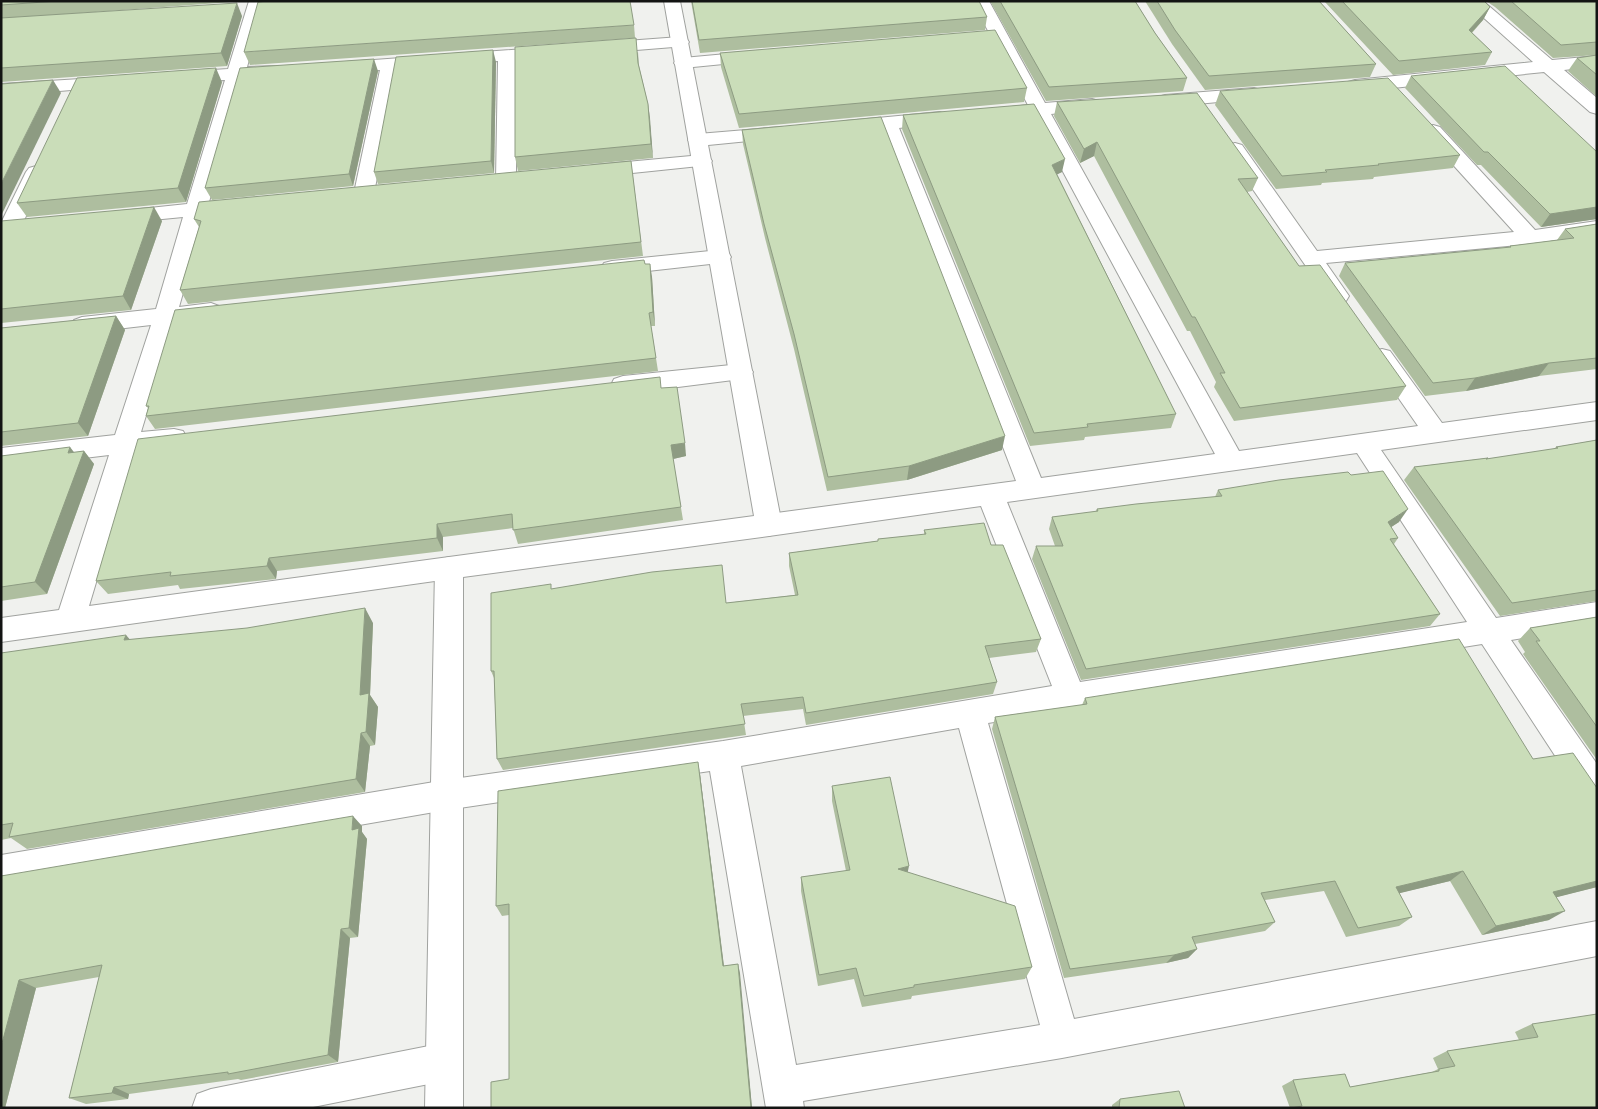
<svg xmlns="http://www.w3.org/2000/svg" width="1598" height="1109" viewBox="0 0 1598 1109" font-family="'PT Sans',sans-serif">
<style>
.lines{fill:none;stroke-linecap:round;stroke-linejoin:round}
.minor-casing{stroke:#a0a29f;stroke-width:2}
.tertiary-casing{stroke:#a0a29f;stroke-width:2}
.minor{fill:#fff;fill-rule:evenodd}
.tertiary{fill:#fff;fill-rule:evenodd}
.wall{fill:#aebe9f}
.shaded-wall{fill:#8d9b82}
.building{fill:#caddb9;stroke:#8d9b82}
</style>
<rect width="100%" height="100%" fill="#f0f1ee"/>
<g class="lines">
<defs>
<g id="minor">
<path d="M249,1H265L247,67L277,66L283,67L286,71L283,75L243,79L209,202L235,200L242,202L245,206L242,210L205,215L179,307L211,303L219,306L222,311L219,316L174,323L141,432L174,429L183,431L187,438L183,445L135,452L89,606L449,557L459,560L463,568L459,576L449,579L1,642V618L59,610L109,455L1,468V448L115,435L151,325L82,333L74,330L70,325L74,320L82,317L156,309L183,217L121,223L114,222L111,217L114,212L121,211L187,204L225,80L182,82L176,81L173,77L176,73L182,72L228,69Z"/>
<path d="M972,1H989L1045,103L1092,99L1099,101L1101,105L1099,109L1051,114L1239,451L1418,426L1370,357L1374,351L1382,349L1390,351L1442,423L1597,402V420L1381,450L1496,618L1597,602V626L1511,640L1597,764V807L1586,803L1482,644L988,723L1074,1019L1597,921V956L1062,1058L803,1101L804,1108H766L710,771L446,810L1,887V855L446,780L723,741L1052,686L981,506L769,536L759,532L756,525L759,518L769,514L1016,481L881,129L846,133L839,131L836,127L839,123L846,121L940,112L947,114L950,118L947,122L899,128L1041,478L1215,454L1033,116L1001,119L994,117L992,113L994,109L1028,105ZM1357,453L1467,622L1080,682L1007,502ZM959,728L1040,1025L796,1065L741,766Z"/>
<path d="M1465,1H1483L1552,60L1597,56V66L1564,70L1597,98V114L1590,112L1544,72L1355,92L1348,90L1346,86L1348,82L1355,80L1533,62Z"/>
<path d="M680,37L686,38L689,42L686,46L599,53L593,52L590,48L593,44L599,43Z"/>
<path d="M551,47L557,48L560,52L557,56L516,60V180L513,184L506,186L499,184L496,180L498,61L398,68L374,193L371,197L364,199L357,197L354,193L380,70L339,72L333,71L330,67L333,63Z"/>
<path d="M759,51L765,52L768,56L765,60L683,68L677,67L674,63L677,59L683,58Z"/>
<path d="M112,77L118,78L121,82L118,86L1,96V84Z"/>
<path d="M1254,88L1261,90L1263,94L1261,98L1165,107L1158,105L1156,101L1158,97L1165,95Z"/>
<path d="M1433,125L1440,127L1535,230L1597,221V234L1530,244L1326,263L1349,296L1346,301L1338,303L1330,301L1225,149L1228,145L1235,143L1242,145L1317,251L1514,232L1426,135L1423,131L1426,127Z"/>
<path d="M781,127L788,129L791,133L788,137L698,146L691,144L688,140L691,136L698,134Z"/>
<path d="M702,155L709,157L712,161L709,165L594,177L587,175L584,171L587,167L594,165Z"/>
<path d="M36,166L43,168L46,172L21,227L17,232L10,233L3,232L1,223L26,172L29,168Z"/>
<path d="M720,250L728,252L731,257L728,262L612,275L604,273L601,268L604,263L612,261Z"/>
<path d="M741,364L749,366L753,372L749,378L623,394L614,391L611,385L614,379L623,376Z"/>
<path d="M444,1043L457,1049L463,1062L457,1075L444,1081L308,1108H192L197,1094L211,1089Z"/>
</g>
<path id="tertiary" d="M664,1H680L782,525L779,532L769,536L463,577V1108H425L435,568L439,560L449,557L754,516Z"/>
</defs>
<!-- minor casing -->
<use href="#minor" class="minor-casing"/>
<!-- tertiary casing -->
<use href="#tertiary" class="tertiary-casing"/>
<!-- minor -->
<use href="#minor" class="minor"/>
<!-- tertiary -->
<use href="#tertiary" class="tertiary"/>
</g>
<!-- wall -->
<g class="wall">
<path d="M1,1H246L27,17L242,16L227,66L1,82Z"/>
<path d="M691,1H979L987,17L985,30L700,53Z"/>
<path d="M990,1H1135L1155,33L1187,78L1183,91L1046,101Z"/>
<path d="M1145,1H1319L1376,64L1370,77L1205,90L1172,44Z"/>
<path d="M1324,1H1484L1490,7L1483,20L1472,33L1492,52L1485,65L1393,75Z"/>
<path d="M1486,1H1597V55L1553,58L1495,7Z"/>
<path d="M634,25L635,38L250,65L244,52Z"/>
<path d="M638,52L639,66L648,104L653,158L518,171L515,157Z"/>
<path d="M720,53L1027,88L1024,102L739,128L721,67Z"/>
<path d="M1597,55V97L1568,71L1577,58Z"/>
<path d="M496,62L494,173L378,184L374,172Z"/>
<path d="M378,71L353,186L212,200L205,188Z"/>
<path d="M1411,76L1597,152V219L1541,227L1481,165H1477L1405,88Z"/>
<path d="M222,82L186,202L27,217L17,203Z"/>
<path d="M1220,91L1460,155L1453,168L1374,177L1373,179L1322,183L1321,185L1276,189L1215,105Z"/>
<path d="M1057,102L1258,178L1252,191L1247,192L1299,266L1406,386L1397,400L1234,421L1214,387L1216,382L1190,331H1187L1094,156L1080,163L1054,116Z"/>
<path d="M903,115L1062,172L1057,174L1176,414L1171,428L1085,437L1084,440L1030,446L902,129Z"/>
<path d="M742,130L1002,450L907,480L827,491L794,349L765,238L743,144Z"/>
<path d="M631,161L643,256L188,304L180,290L199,227L194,219Z"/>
<path d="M1,221H162L131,310L1,323Z"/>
<path d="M1597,224V369L1539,376L1466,391L1425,396L1339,276L1345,263L1509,247L1510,246L1557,240L1565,229Z"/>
<path d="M645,264L652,277L655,326H651L658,371L155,429L146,416L148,408L146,406Z"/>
<path d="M116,316L125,330L88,436L1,446V328Z"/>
<path d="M661,388L686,456L673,459L683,520L518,544L513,528L443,537V551L277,571L276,579L180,589L178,585L108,594L96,581Z"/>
<path d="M1597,440V601L1500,616L1404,480L1414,467L1488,458L1487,459L1554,449L1556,447Z"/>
<path d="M84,451L94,464L47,594L1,601V456L74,453Z"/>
<path d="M1351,475L1399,522L1391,527L1398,538L1394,544L1440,614L1430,626L1081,680L1032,559L1036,546H1055L1049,529L1052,517L1095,512L1097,509L1215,497L1218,490Z"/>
<path d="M924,530L991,545L1041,639L1036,652L989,658L997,682L993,694L806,725L803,709L743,716L746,735L503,770L497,759L494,678L491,671L552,589L726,603L795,595L789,566V553L878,541V539L924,535Z"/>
<path d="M1597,617V760L1523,654L1525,652L1518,641L1530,628Z"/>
<path d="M373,623L370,695L378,707L375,745L370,746L365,792L27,849L11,838L1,840V653L130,640Z"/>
<path d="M1085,698L1533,759L1597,788V887L1556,897L1549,920L1482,935L1450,881L1399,893L1412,917L1399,926L1346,937L1324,891L1265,900L1275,922L1265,931L1195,944L1197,949L1188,958L1166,963L1064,978L992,729L995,717L1082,705Z"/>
<path d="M700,774L724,966L738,964L752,1108H491L509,1079V915L502,916L496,906Z"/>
<path d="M832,786L908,872L1032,967L1025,979L912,996L911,999L862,1007L854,979L818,986L801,891V877L846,871L832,801Z"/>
<path d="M362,826V832L367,839L358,937L350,938L338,1062L241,1080L238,1079L129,1094L128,1099L86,1104L69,1098L99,977L36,988L5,1108H1V876Z"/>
<path d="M1532,1024L1597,1108H1290L1282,1086L1293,1080L1350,1087L1432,1072L1438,1069L1433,1058L1447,1051L1519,1040L1515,1032Z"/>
<path d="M1120,1099L1185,1108H1112V1105Z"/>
</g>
<!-- shaded-wall -->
<g class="shaded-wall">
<path d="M237,3L242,16L227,66L221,53Z"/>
<path d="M1490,7L1483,20L1462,43L1469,30Z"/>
<path d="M493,50L496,62L494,173L491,161Z"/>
<path d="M374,59L378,71L353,186L349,174Z"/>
<path d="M216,68L222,82L186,202L178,188Z"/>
<path d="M53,80L61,93L1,216V184Z"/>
<path d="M648,104L650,118L653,158L651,144Z"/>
<path d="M1097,142L1094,156L1080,163L1084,149Z"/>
<path d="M1065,159L1062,172L1050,178L1052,165Z"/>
<path d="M154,207L162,221L131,310L123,296Z"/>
<path d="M1597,207V219L1541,227L1550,214Z"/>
<path d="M650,264L652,277L655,326L653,312Z"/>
<path d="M116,316L125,330L88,436L78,423Z"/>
<path d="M1549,363L1539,376L1466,391L1475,378Z"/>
<path d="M1005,436L1002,450L907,480L909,466Z"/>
<path d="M685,443L686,456L673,459L671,445Z"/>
<path d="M70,447L80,460L68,453Z"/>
<path d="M84,451L94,464L47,594L35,582Z"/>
<path d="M1408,509L1399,522L1379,535L1388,522Z"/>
<path d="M437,524L443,537V551L437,538Z"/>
<path d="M269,558L277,571L276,579L267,566Z"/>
<path d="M365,608L373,623L370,695L378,707L375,745L366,732L360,695Z"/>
<path d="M126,635L139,650L124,640Z"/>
<path d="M361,733L370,746L365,792L356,779Z"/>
<path d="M698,762L700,774L725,975L723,966Z"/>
<path d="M353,816L362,826V832L367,839L358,937L349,928L352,830Z"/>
<path d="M909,866L906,880L898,869Z"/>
<path d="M1463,871L1450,881L1384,897L1396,887Z"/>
<path d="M1597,881V887L1538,902L1553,892Z"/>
<path d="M1565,911L1549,920L1482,935L1496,926Z"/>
<path d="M341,929L350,938L338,1062L328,1055Z"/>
<path d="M1197,949L1188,958L1166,963L1174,955Z"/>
<path d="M738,964L740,973L752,1108H751Z"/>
<path d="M19,980L36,988L5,1108H1V1047Z"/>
<path d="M114,1087L129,1094L128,1099L112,1093Z"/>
</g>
<!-- building -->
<g class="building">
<path d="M1,1H58L1,5Z"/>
<path d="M268,1H630L634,25L244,52L258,2Z"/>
<path d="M692,1H979L987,17L699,40Z"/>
<path d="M1000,1H1135L1155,33L1187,78L1049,87Z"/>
<path d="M1157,1H1319L1376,64L1209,76L1175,30Z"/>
<path d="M1342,1H1484L1490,7L1469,30L1492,52L1399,61Z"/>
<path d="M1511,1H1597V42L1561,45Z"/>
<path d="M237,3L221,53L1,68V18Z"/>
<path d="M995,30L1027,88L739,114L720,53Z"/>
<path d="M636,38L638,63L648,104L651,144L515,157V47Z"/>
<path d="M493,50L491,161L374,172L396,57Z"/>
<path d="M1597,55V75L1577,58Z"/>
<path d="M374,59L349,174L205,188L240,68Z"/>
<path d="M1505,66L1597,152V207L1550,214L1488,152H1484L1411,76Z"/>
<path d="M216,68L178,188L17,203L77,78Z"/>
<path d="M1388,78L1460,155L1378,164L1379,165L1325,170L1327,172L1282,176L1220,91Z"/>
<path d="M53,80L1,184V84Z"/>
<path d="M1197,93L1258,178L1238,179L1299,266L1320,265L1406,386L1240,408L1220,373H1225L1195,317H1192L1097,142L1084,149L1057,102Z"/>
<path d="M1034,104L1065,159L1052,165L1176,414L1087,424L1088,427L1034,433L903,115Z"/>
<path d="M881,117L1005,436L909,466L828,477L794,334L764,224L742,130Z"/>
<path d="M631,161L641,242L180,290L201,221L194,219L199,202Z"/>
<path d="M154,207L123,296L1,309V221Z"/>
<path d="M1597,224V358L1549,363L1475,378L1433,383L1345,263L1511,247L1510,246L1574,238L1565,229Z"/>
<path d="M644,260L645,264H650L653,312L649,313L656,358L146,416L149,406H146L175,310Z"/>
<path d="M116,316L78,423L1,432V328Z"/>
<path d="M660,377L661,388L677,387L685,443L671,445L681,507L513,530L512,514L437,524V538L269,558L267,566L170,576L171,572L96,581L138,439Z"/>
<path d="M1597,440V590L1512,603L1414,467L1488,458L1486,459L1558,448L1556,447Z"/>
<path d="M70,447L68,453L84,451L35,582L1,587V456Z"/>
<path d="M1383,471L1408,509L1388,522L1398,538L1390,539L1440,614L1086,669L1036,546H1063L1052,517L1098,511L1097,509L1136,504L1222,496L1218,490L1279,480L1348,472L1351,475Z"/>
<path d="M984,523L991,545H1003L1041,639L985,646L997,682L806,713L803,697L741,704L745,724L497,759L494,671H491V593L551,584V589L652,572L722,565L726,603L798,595L789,553L878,541V539L926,534L924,530Z"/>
<path d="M365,608L360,695L369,693L366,732L361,733L356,779L9,837L13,823L1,825V653L126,635L124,640L247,628Z"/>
<path d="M1597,617V727L1536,641H1540L1530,628Z"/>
<path d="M1459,639L1533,759L1573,753L1597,788V881L1553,892L1565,911L1496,926L1463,871L1396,887L1412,917L1358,928L1335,881L1261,893L1275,922L1192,937L1197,949L1174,955L1070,969L995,717L1087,704L1085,698Z"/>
<path d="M698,762L723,966L738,964L751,1108H491V1082L509,1079V904L496,906L498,791Z"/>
<path d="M890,777L909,866L898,869L1015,906L1032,967L914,985V987L864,996L856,968L819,975L801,877L850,870L832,786Z"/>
<path d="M353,816L352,830L359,828L349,928L341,929L328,1055L228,1074V1072L114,1087L112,1093L69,1098L102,965L19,980L1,1047V876Z"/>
<path d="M1597,1014V1108H1291L1302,1106L1293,1080L1345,1074L1350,1087L1439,1071V1069L1455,1066L1447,1051L1538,1037L1532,1024Z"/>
<path d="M1179,1091L1185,1108H1119L1120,1099Z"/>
</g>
<!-- border -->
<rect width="1598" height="1109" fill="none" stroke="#131413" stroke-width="5"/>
</svg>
